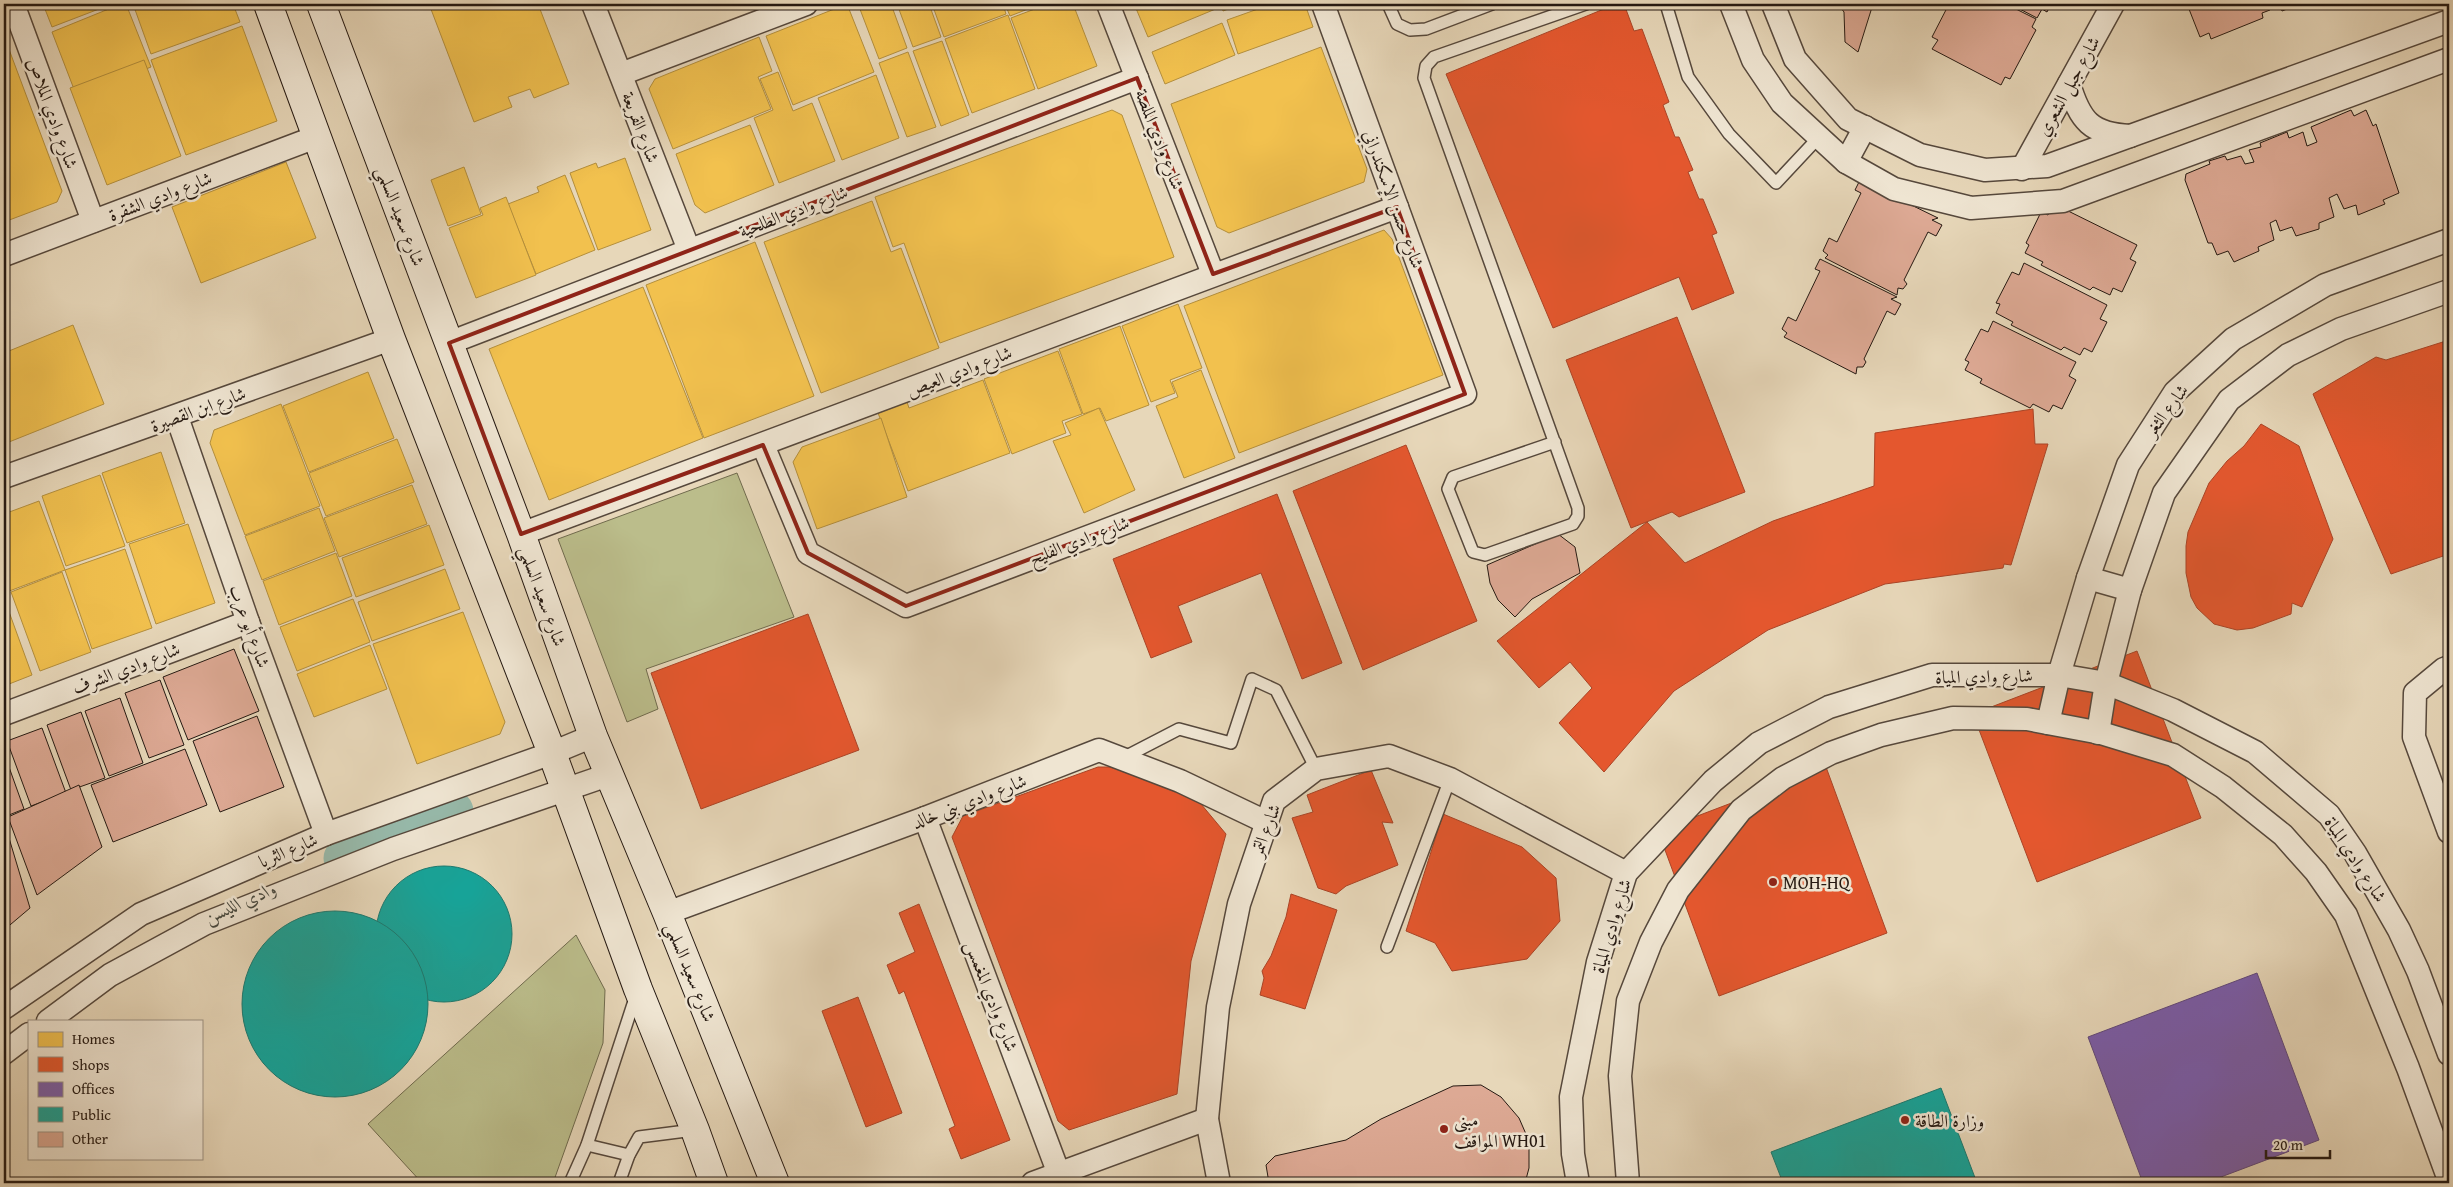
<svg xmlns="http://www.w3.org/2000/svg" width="2453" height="1187" viewBox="0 0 2453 1187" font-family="'Gentium Book Plus',Amiri,serif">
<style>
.green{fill:#bbbd8b;stroke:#706b4e}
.homes{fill:#f2c14e;stroke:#b48f3c}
.shops{fill:#e4572e;stroke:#ab4426}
.offices{fill:#7b5ea7;stroke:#61497a}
.public{fill:#17a398;stroke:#1b7a70}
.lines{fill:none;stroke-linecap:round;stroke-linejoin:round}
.river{stroke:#97baab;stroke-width:39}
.building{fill:#dda994;stroke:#251912}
.lane-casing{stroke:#56483c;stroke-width:14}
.street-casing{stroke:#56483c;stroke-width:25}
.secondary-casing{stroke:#251912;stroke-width:30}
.lane{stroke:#efe5d2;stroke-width:11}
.street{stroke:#efe5d2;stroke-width:22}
.secondary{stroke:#efe5d2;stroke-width:28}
.marked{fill:none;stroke:#8f2418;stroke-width:4;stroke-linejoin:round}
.poi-dot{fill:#8f2418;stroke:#efe5d2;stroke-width:2}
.labels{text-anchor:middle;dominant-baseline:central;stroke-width:5;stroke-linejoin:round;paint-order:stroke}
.street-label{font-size:18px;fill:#251912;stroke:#efe5d2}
.poi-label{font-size:18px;fill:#251912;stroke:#efe5d2;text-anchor:start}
.water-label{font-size:19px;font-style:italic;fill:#474940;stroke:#efe5d2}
</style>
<rect width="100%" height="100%" fill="#e7d7b9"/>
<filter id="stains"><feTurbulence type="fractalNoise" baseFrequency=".004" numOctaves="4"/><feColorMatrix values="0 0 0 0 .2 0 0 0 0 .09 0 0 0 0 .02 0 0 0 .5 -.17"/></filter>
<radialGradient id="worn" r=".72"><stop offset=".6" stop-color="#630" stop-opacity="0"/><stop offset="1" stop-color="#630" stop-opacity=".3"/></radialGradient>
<!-- green -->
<g class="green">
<path d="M737,473L794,617L646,669L658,709L627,722L558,539Z"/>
<path d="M576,935L605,990L603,1043L553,1183H422L368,1124Z"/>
</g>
<!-- homes -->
<g class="homes">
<path d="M43,4H112L52,27Z"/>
<path d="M121,4H126L151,67L77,97L52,32Z"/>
<path d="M133,4H233L240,22L151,54Z"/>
<path d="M429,4H538L569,84L534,98L530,89L508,97L512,107L474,122Z"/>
<path d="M847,4L874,72L793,105L766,36Z"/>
<path d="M858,4H891L907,48L879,59Z"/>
<path d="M897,4H929L941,37L913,47Z"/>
<path d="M932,4H1003L1006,14L944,37Z"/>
<path d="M1005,4H1041L1010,16Z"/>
<path d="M1048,4H1073L1097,66L1038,89L1011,18Z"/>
<path d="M1140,4H1216L1218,8L1148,37L1135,6Z"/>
<path d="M1221,4H1242L1223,11Z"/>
<path d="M1272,4H1305L1313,27L1238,54L1227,20Z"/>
<path d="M1008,15L1035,89L972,113L945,39Z"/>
<path d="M1222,23L1235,55L1165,84L1152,52Z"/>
<path d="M242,26L277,121L186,155L151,60Z"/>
<path d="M4,36L62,191L57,202L4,222Z"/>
<path d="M759,37L772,71L758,77L771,109L673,149L649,89L655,79Z"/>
<path d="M942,41L969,115L941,126L913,51Z"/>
<path d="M1321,47L1367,169L1364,182L1229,233L1217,227L1171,104Z"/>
<path d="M908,52L936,127L907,137L879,63Z"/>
<path d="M144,60L181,156L107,185L70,88Z"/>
<path d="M778,72L793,111L812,103L835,161L779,183L754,118L773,110L760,79Z"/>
<path d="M876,75L899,138L842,160L818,98Z"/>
<path d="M1112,110L1122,115L1174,257L940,343L904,243L893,247L875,197Z"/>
<path d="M750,125L774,185L705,213L695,205L676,154Z"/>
<path d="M625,158L651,230L598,250L570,173L596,163L598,168Z"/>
<path d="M286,162L316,238L201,283L172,207Z"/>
<path d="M464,167L481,214L448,226L431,180Z"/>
<path d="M565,175L595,250L536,274L508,204L539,192L537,187Z"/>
<path d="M506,197L536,275L476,298L449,228L483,215L480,208Z"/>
<path d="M872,201L891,252L901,248L939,348L821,393L764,242Z"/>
<path d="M1384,230L1392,239L1443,375L1239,453L1184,306Z"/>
<path d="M755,242L814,396L704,438L646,285Z"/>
<path d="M643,287L703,438L549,500L489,349Z"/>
<path d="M1178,304L1202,368L1170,380L1175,393L1151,402L1122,326Z"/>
<path d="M73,325L104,404L4,444V353Z"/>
<path d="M1120,326L1149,405L1106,421L1100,408L1083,414L1059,349Z"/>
<path d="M1058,351L1082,414L1062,421L1066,433L1012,454L984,379Z"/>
<path d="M1201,370L1235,458L1184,478L1156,406L1178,397L1172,382Z"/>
<path d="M368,372L394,438L309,472L283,406Z"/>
<path d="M983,380L1010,453L908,491L878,413L907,402L909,408Z"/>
<path d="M281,404L320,506L245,535L210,443L214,430Z"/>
<path d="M1099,408L1135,490L1084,513L1053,441L1071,435L1065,423Z"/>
<path d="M881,418L907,497L817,529L793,462L802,447Z"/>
<path d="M397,439L414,482L326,516L309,473Z"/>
<path d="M161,452L185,523L127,543L102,473Z"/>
<path d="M100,475L125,546L66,566L42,496Z"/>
<path d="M412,485L427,524L339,557L324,518Z"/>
<path d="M39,501L65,570L4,593V514Z"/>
<path d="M319,508L335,551L262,580L245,536Z"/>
<path d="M188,524L215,603L156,624L129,544Z"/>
<path d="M429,525L444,565L356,597L342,558Z"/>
<path d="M125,549L152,628L92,649L65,570Z"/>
<path d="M336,553L352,596L279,625L263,581Z"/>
<path d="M445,569L460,609L372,641L358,602Z"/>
<path d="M62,572L91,652L40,671L11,592Z"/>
<path d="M4,598L32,675L4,686Z"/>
<path d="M353,599L370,642L297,671L280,627Z"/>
<path d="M463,612L505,722L500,734L417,764L373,644Z"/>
<path d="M370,645L387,689L314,717L297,674Z"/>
</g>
<!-- shops -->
<g class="shops">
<path d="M1616,4H1624L1634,31L1642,29L1669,102L1663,105L1675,137H1679L1693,170L1688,172L1699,199H1703L1717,233L1712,235L1734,293L1692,310L1679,277L1553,328L1446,74Z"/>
<path d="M1677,317L1745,492L1679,517L1672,512L1631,528L1566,360Z"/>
<path d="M2449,340V554L2391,574L2313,394L2376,357L2386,360Z"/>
<path d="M2033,409L2035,444H2048L2011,565L2004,564L2003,568L1885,584L1768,630L1674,691L1604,772L1559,723L1592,688L1570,662L1539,688L1497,641L1647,522L1685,563L1773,521L1874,486L1875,433Z"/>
<path d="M2261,424L2299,446L2333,539L2302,607L2292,603L2291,614L2253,628L2237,630L2214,624L2197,608L2191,597L2186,573V546L2188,532L2209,483L2227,461L2244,446Z"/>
<path d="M1406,445L1477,621L1363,670L1293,491Z"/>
<path d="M1277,494L1342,663L1302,679L1261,573L1178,606L1192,642L1151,658L1113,559Z"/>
<path d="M808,614L859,750L701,809L651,673Z"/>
<path d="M2137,651L2201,818L2037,882L1973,714Z"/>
<path d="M1098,767H1109L1128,771L1196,798L1226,834L1191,961L1177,1094L1069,1130L1058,1121L952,837L963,816Z"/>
<path d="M1826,767L1887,933L1719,996L1658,831Z"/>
<path d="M1371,770L1393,823L1382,822L1398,865L1346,886L1336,894L1318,888L1292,818L1313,812L1307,795Z"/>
<path d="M1443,814L1522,847L1556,878L1560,921L1527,959L1452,971L1435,943L1406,931Z"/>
<path d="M1291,894L1337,910L1305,1009L1260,995L1264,978L1262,971L1271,956L1286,917Z"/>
<path d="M919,904L1010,1140L961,1159L949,1129L955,1126L904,991L899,994L887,965L915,952L899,913Z"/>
<path d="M858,997L902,1113L866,1127L822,1011Z"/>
</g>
<!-- offices -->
<path class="offices" d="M2257,973L2319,1140L2205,1183H2143L2088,1037Z"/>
<!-- public -->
<g class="public">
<circle cx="444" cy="934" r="68"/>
<circle cx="335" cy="1004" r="93"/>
<path d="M1941,1088L1977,1183H1783L1771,1152Z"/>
</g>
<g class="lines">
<!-- river -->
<path class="river" d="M343,858L454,811"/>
</g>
<!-- building -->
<g class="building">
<path d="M1838,4H1873L1858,52L1845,42L1844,12Z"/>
<path d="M1949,4H2006L2036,19L2032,27L2036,30L2010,79L2005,77L2001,85L1932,49L1938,40L1932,37Z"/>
<path d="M2010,4H2051L2047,12L2042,9L2037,18Z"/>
<path d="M2187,4H2267L2270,10L2262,13L2263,18L2211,39L2209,33L2200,37Z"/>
<path d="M2269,4H2300L2282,11L2280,6L2271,9Z"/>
<path d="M2351,110L2354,116L2366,110L2373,126L2376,124L2399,193L2383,200L2385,204L2358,215L2356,205L2344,209L2337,194L2329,198L2334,217L2319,223V229L2296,236L2292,227L2280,231L2276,220L2270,223L2274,240L2258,247L2259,251L2234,262L2228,251L2217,255L2212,243H2208L2185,180L2186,174L2210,164L2209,161L2225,156L2227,160L2241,156L2245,164L2254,162L2249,150L2261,147L2260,143L2287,132L2289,138L2303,132L2307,146L2317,142L2311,127Z"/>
<path d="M1860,180L1938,218L1932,220L1942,225L1936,236L1928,232L1904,280L1907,284L1903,289L1898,288L1897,295L1825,258L1828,255L1823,251L1829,238L1837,242L1861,193L1855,190Z"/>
<path d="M2054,204L2137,245L2130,259L2136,262L2122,292L2113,288L2110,295L2093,287L2090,290L2041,265L2043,262L2025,253L2029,245L2026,243L2041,212L2048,215Z"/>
<path d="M1820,259L1897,297L1891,299L1901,304L1895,315L1887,311L1864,359L1866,362L1863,367H1857L1856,374L1784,337L1787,333L1782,329L1788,317L1796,321L1820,271L1815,269Z"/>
<path d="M2024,263L2107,305L2100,319L2107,322L2092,352L2084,348L2080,355L2064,347L2061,350L2011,325L2013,322L1996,313L2000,304L1996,303L2012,272L2019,275Z"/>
<path d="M1993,321L2076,362L2069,376L2076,380L2062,409L2053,405L2049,412L2033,404L2030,408L1980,383L1982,379L1965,370L1969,362L1965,360L1981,329L1988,332Z"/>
<path d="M1558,534L1575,547L1580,573L1532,599L1515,617L1498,600L1490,583L1487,565Z"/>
<path d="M234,649L259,711L188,740L163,677Z"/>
<path d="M160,680L184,745L149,758L125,693Z"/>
<path d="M120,698L143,763L109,776L85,711Z"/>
<path d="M81,712L105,778L71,790L47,725Z"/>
<path d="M257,716L284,787L220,812L193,741Z"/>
<path d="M42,728L66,793L31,806L7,741Z"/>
<path d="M185,749L207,805L113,842L91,785Z"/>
<path d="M4,753L24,809L4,817Z"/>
<path d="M79,785L102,847L37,895L8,817Z"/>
<path d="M9,838L30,908L4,930V840Z"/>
<path d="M1481,1085L1501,1097L1519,1118L1529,1141V1168L1525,1183H1269L1266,1165L1275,1156L1346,1140L1381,1119L1453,1086Z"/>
</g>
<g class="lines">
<defs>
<g id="lane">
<path d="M1388,4L1397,24L1410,30L1426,29L1492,4"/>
<path d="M1666,4L1688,77L1729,134L1776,183L1819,137"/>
<path d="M1555,442L1453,477L1448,489L1473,552L1485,555L1573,524L1578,516V508L1424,78L1426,66L1434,57L1586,4"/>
<path d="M1123,758L1179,729L1231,743L1252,679L1276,690L1316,769"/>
<path d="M1387,947L1450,779"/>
<path d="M587,1145L629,1155"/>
<path d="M570,1183L587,1145L636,995"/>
<path d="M619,1183L629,1155L639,1137L694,1130"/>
</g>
<g id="street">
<path d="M13,4L93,221"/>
<path d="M593,4L689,250"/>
<path d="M1108,4L1213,274"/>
<path d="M1731,4L1753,60L1782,103L1846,162L1894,189L1971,208L2063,201L2449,59"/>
<path d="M1773,4L1795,59L1848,119L1920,155L1985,170L2047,166L2449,21"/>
<path d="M621,74L806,4"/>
<path d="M2069,84C2080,121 2091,134 2130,136"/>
<path d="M1846,162L1865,127"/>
<path d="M2022,169L2113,4"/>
<path d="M4,255L316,137"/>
<path d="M449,343L1137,78"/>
<path d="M177,417L248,622L326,834"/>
<path d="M763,445L808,553L906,606L1465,394L1323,4"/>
<path d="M4,477L391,339"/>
<path d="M521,534L1397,207"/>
<path d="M2088,578L2130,590"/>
<path d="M2449,667L2444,669L2415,693L2414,737L2449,832"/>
<path d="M4,714L248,622"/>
<path d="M2048,723L2059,675L2088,578L2128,465L2175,392L2233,339L2325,285L2449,240"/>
<path d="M2098,733L2106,683L2130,590L2164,493L2229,400L2288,355L2341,329L2449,291"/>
<path d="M925,818L1059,1174"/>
<path d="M667,913L925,818L1099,750L1180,781L1266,822"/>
<path d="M4,1008L141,914L326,834L552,753L593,736"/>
<path d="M48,1021L110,975L204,924L393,849L608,775"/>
<path d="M4,1053L29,1034"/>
<path d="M1033,1183L1207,1119"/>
<path d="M1219,1183L1207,1119L1218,1007L1239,904L1274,801L1316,769L1389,756L1450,779L1626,873"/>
<path d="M1578,1183L1573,1154L1571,1097L1598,962L1626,873L1713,781L1759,743L1829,707L1932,675H2059L2106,683L2173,710L2255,752L2329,815L2355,853L2399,930L2418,971L2449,1054"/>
<path d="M1628,1183L1620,1076L1628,1001L1651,942L1678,890L1741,810L1783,778L1831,753L1881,735L1953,718L2027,719L2101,733L2173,755L2223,787L2283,835L2316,872L2346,915L2408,1068L2449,1180"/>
</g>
<g id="secondary">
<path d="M268,4L391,339L552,753L638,989L695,1130L714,1183"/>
<path d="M321,4L521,534L593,736L667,913L775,1183"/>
</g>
</defs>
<!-- lane casing -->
<use href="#lane" class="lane-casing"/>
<!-- street casing -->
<use href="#street" class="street-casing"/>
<!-- secondary casing -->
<use href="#secondary" class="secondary-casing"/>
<!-- lane -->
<use href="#lane" class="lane"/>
<!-- street -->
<use href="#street" class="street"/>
<!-- secondary -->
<use href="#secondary" class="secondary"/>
</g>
<!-- marked area -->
<path class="marked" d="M1137,78L1213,274L1397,207L1465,394L906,606L808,553L763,445L521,534L449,343Z"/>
<!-- markers -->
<g class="poi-dot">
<circle cx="1773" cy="882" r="5"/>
<circle cx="1905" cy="1120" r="5"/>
<circle cx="1444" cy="1129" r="5"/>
</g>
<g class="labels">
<!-- street labels -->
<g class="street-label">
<text transform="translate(2068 86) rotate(-61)">شارع جبل الشعري</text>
<text transform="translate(53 113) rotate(70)">شارع وادي الملاص</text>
<text transform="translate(641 127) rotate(69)">شارع القريعة</text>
<text transform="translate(1160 139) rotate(69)">شارع وادي الملصة</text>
<text transform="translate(160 196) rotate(-21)">شارع وادي الشقرة</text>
<text transform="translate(1394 199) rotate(70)">شارع حسن الإسكندراني</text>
<text transform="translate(793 211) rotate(-21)">شارع وادي الطلحية</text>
<text transform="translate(401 216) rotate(69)">شارع سعيد السلمي</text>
<text transform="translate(959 371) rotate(-21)">شارع وادي العيص</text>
<text transform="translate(198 409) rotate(-20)">شارع ابن القصيرة</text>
<text transform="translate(2166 410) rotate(-53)">شارع الثغر</text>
<text transform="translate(1079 540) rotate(-21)">شارع وادي الفليح</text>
<text transform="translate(543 596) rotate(70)">شارع سعيد السلمي</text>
<text transform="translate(250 626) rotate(70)">شارع أبو عرب</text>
<text transform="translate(126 668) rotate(-21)">شارع وادي الشرف</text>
<text transform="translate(1984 676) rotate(-1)">شارع وادي المياة</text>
<text transform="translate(969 801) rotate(-21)">شارع وادي بني خالد</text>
<text transform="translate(1265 830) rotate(-69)">شارع التمر</text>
<text transform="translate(288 850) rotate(-23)">شارع الثريا</text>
<text transform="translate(2356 859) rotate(57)">شارع وادي المياة</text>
<text transform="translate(1611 926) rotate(-73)">شارع وادي المياة</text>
<text transform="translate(691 972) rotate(68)">شارع سعيد السلمي</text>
<text transform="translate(992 996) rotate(69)">شارع وادي المغمس</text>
</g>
<!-- poi labels -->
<g class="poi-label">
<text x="1783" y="882">MOH-HQ</text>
<text x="1454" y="1119">مبنى<tspan x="1454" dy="21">المواقف WH01</tspan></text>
<text x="1915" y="1120">وزارة الطاقة</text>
</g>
<!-- water labels -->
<g class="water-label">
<text transform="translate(240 902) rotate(-24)">وادي الليسن</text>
</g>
</g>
<!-- margin -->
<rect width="2453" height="1187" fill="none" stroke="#e7d7b9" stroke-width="20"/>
<rect x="5" y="5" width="2443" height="1177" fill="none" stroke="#251912" stroke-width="2.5"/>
<rect x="10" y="10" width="2433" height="1167" fill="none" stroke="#251912"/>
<!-- legend -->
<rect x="28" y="1020" width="175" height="140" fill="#efe5d2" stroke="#9e9385"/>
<rect x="38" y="1032" width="25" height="15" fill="#f2c14e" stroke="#9e9385"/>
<text x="72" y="1044" font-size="15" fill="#251912">Homes</text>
<rect x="38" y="1057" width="25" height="15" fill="#e4572e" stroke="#9e9385"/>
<text x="72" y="1070" font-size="15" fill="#251912">Shops</text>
<rect x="38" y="1082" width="25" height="15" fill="#7b5ea7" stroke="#9e9385"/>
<text x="72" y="1094" font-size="15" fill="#251912">Offices</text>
<rect x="38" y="1107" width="25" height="15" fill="#17a398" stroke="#9e9385"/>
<text x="72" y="1120" font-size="15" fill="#251912">Public</text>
<rect x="38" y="1132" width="25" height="15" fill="#dda994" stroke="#9e9385"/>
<text x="72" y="1144" font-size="15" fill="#251912">Other</text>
<!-- scale -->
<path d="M2266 1150v8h64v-8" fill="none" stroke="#251912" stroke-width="2.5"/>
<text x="2273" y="1150" font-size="15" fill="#251912" stroke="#efe5d2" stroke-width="4" paint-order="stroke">20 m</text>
<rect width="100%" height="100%" filter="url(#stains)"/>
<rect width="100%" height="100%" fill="url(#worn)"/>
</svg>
